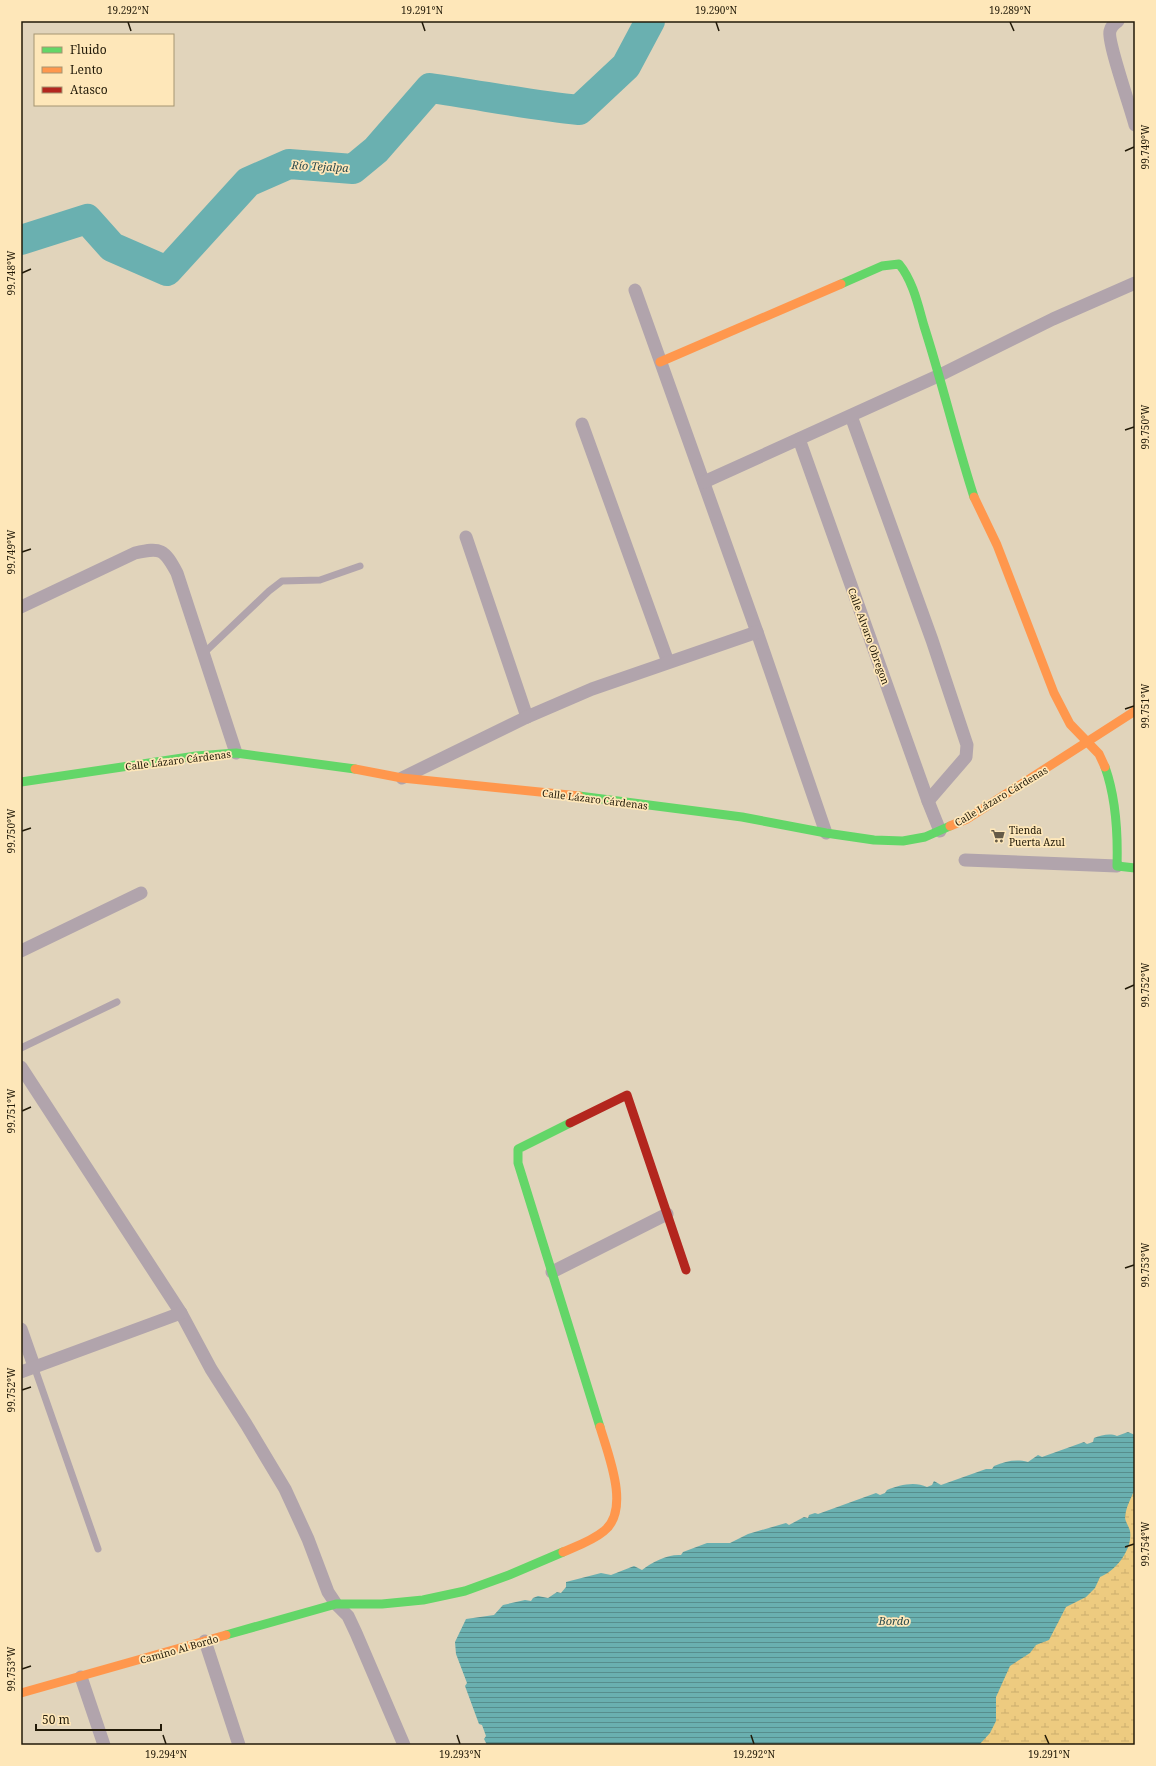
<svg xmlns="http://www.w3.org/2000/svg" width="1156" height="1766" viewBox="0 0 1156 1766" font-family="'Noto Serif',serif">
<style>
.wetland{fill:url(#wetland-marsh)}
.water{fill:url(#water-rules)}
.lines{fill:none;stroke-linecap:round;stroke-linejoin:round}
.river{stroke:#6ab0b0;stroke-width:30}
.lane{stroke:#b1a4ac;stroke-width:7}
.street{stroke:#b1a4ac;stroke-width:13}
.fast{stroke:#63d668;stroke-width:9}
.slow{stroke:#ff974d;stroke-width:9}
.jam{stroke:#b3261e;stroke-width:9}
.ticks{fill:none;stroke:#221a08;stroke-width:1.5}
.labels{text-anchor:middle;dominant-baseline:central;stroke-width:3.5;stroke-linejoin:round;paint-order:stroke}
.street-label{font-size:10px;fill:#221a08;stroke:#fee7b9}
.poi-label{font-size:10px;fill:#221a08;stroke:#fee7b9;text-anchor:start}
.water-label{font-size:11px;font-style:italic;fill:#2b4b4e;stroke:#fee7b9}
.neatline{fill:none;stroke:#221a08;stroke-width:1.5}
.ticks-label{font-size:10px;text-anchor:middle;fill:#221a08}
</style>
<defs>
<pattern id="wetland-marsh" width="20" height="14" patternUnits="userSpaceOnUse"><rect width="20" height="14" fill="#edcb80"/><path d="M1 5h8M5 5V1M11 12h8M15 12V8" fill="none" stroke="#cbae6d"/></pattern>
<pattern id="water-rules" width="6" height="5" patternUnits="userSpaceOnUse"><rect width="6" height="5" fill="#6ab0b0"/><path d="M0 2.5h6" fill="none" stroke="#578e8d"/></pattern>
</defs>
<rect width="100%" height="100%" fill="#e1d4bb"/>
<!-- wetland -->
<path class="wetland" d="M1135,1440V1745H971L981,1715Z"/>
<!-- water -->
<path class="water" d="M1128,1432L1135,1435C1135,1448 1138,1477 1135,1488C1132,1497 1126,1506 1125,1517C1125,1522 1129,1526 1130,1531C1133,1549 1116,1571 1100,1577L1095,1588L1086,1597L1066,1607L1049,1640L1036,1645L1030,1653L1010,1666L996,1697V1721L990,1733L979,1745H487L484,1739L486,1736L482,1725L479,1724L465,1686L467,1683L456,1654L455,1642L466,1619L494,1615L503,1605L525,1600L531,1601L533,1598L538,1596L548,1598L557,1592L561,1593L566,1587V1582L601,1573L611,1575L634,1566L642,1570C652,1562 668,1554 681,1555L683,1552L707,1543H730L748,1534L786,1523L789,1525L804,1517L808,1518L809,1515L815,1513L818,1514L876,1493L880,1495L885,1493L887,1490C899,1485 915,1481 927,1487L932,1485L934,1481L941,1485L986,1469H992L994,1466C1006,1461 1016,1459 1028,1462L1038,1455L1042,1457L1084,1442L1087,1444L1093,1442L1094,1438C1102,1435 1110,1433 1117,1436Z"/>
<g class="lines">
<!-- river -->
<path class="river" d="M21,240L87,219L112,247L167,271L248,182L289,164L353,169L376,150L430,88C480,95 529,105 579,110L626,66L650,21"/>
<!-- lane -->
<g class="lane">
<path d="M204,653L269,591L282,581L320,580L360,566"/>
<path d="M21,1048L117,1002"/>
<path d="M34,1366L98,1549"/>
</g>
<!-- street -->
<g class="street">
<path d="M1118,21C1114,24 1111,26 1110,31C1107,41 1131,109 1135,125"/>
<path d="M635,290L757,632L826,833"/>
<path d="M851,416L932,640L967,745L966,757L928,801"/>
<path d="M582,424L668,662"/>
<path d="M799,439L928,801L940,831"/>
<path d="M704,482L940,375L1053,319L1135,283"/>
<path d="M466,537L527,717"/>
<path d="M21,607L135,553C161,547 164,549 177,573L236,753"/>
<path d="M402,778L527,717L592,689L757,632"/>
<path d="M965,860L1117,866"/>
<path d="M21,951L141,893"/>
<path d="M21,1067L181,1313L211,1369L246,1424L285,1489L308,1539L328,1592L336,1604L348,1616L356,1633L404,1745"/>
<path d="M552,1272L667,1214"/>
<path d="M21,1329L34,1366"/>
<path d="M21,1372L181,1313"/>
<path d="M205,1641L239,1745"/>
<path d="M81,1677L104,1745"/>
</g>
<!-- fast -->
<g class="fast">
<path d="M841,284L882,266L899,264C913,281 918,305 924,326C942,382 956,441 974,497"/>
<path d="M1105,767C1116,798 1118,833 1117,866L1135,868"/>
<path d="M21,782L196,756L236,753L355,769"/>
<path d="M579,796L742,817L826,833L874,840L903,841L925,837L950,826"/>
<path d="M570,1123L518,1149V1163L600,1427"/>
<path d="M226,1635L336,1604H382L423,1600L465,1591L509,1575L563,1552"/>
</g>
<!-- slow -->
<g class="slow">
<path d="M660,362L841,284"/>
<path d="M974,497L997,545L1054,693L1070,724L1099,754L1105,767"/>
<path d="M355,769L402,778L579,796"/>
<path d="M950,826L967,819L1135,711"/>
<path d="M563,1552C577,1546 592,1541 604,1531C631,1510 608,1454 600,1427"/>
<path d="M21,1693L226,1635"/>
</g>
<!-- jam -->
<path class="jam" d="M570,1123L627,1095L686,1270"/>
</g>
<!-- ticks -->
<path class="ticks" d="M128,22L131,31M422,22L425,31M716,22L719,31M1010,22L1014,31M1125,151L1134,147M22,273L31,269M1125,430L1134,427M22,552L31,549M1125,709L1134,706M22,831L31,828M1125,989L1134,985M22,1111L31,1107M1125,1268L1134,1265M22,1390L31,1387M1125,1547L1134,1544M22,1669L31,1666M163,1735L166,1744M457,1735L460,1744M751,1735L754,1744M1045,1735L1049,1744"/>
<!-- icons -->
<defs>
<symbol id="supermarket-bare" viewBox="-9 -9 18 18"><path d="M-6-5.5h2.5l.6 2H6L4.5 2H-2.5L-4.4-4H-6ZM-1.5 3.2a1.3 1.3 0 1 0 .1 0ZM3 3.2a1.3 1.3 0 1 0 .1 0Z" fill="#655b47" stroke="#fee7b9" stroke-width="2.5" paint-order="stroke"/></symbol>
</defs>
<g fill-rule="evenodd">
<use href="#supermarket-bare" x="988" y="826" width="20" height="20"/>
</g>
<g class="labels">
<!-- street labels -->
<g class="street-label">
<text transform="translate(869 636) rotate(70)">Calle Alvaro Obregon</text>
<text transform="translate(178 760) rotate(-7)">Calle Lázaro Cárdenas</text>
<text transform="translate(1001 796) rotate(-31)">Calle Lázaro Cárdenas</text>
<text transform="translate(595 799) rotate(7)">Calle Lázaro Cárdenas</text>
<text transform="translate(179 1649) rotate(-16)">Camino Al Bordo</text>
</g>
<!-- poi labels -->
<g class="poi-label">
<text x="1009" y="830">Tienda<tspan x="1009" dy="12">Puerta Azul</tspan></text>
</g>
<!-- water labels -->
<g class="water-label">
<text transform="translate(320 166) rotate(3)">Río Tejalpa</text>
<text x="894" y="1620">Bordo</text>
</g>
</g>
<!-- border -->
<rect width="1156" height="1766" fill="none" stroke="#fee7b9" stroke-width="44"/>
<!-- legend -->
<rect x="34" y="34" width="140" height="72" fill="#fee7b9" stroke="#a69572"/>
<rect x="42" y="47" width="20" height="6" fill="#63d668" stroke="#a69572"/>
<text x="70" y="54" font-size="12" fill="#221a08">Fluido</text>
<rect x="42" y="67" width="20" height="6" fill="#ff974d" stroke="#a69572"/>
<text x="70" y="74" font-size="12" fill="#221a08">Lento</text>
<rect x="42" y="87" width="20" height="6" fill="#b3261e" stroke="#a69572"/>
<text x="70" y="94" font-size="12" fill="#221a08">Atasco</text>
<!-- scale -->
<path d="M36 1724v6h125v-6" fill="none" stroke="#221a08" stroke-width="2"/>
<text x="42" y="1724" font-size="12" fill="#221a08" stroke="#fee7b9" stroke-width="3" paint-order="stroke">50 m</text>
<rect x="22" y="22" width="1112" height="1722" class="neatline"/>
<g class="ticks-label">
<text x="128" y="14">19.292°N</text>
<text x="422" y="14">19.291°N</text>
<text x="716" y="14">19.290°N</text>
<text x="1010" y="14">19.289°N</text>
<text transform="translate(1145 147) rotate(-90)" y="4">99.749°W</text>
<text transform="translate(11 273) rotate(-90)" y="4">99.748°W</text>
<text transform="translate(1145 427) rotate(-90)" y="4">99.750°W</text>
<text transform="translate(11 552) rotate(-90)" y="4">99.749°W</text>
<text transform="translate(1145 706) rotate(-90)" y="4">99.751°W</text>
<text transform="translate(11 831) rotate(-90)" y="4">99.750°W</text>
<text transform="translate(1145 985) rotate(-90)" y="4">99.752°W</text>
<text transform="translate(11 1111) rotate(-90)" y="4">99.751°W</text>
<text transform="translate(1145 1265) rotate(-90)" y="4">99.753°W</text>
<text transform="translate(11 1390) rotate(-90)" y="4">99.752°W</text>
<text transform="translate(1145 1544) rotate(-90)" y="4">99.754°W</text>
<text transform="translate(11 1669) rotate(-90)" y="4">99.753°W</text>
<text x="166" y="1758">19.294°N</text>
<text x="460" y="1758">19.293°N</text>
<text x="754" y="1758">19.292°N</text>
<text x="1049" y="1758">19.291°N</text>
</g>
</svg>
